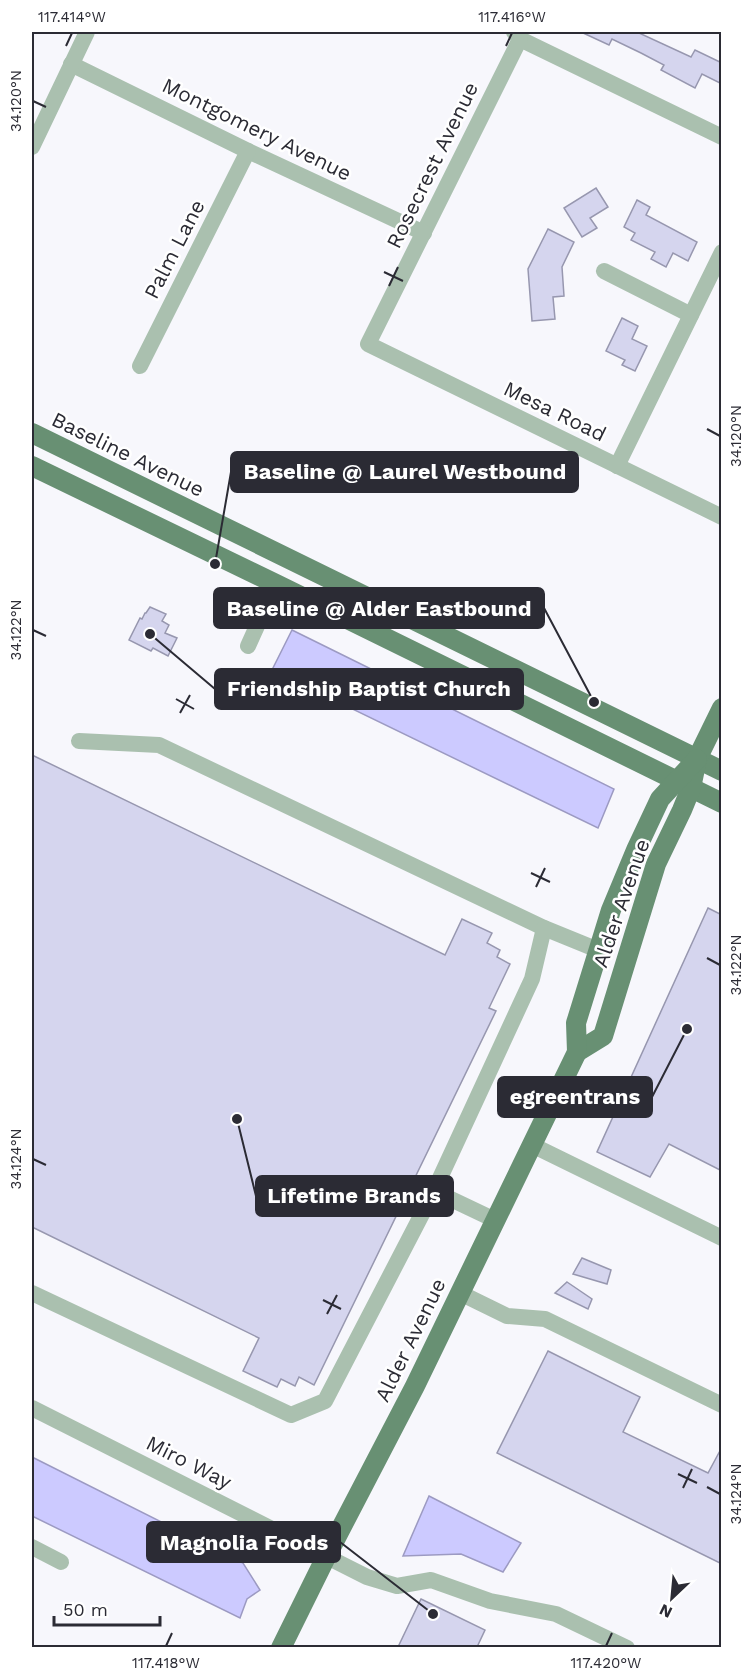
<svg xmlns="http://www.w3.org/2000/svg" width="753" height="1679" viewBox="0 0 753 1679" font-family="'Work Sans',sans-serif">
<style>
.water{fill:#cccaff;stroke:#9c9ac2;stroke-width:1.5}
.building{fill:#d5d5ee;stroke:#9797af;stroke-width:1.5}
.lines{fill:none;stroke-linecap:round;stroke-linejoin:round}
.minor{stroke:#aac0af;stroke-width:16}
.major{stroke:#689073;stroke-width:20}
.ticks{fill:none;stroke:#2b2b34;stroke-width:2}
.labels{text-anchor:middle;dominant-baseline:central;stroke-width:5;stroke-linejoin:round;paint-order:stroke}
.street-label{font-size:21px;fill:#2b2b34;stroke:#fff}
.leader{fill:none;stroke:#2b2b34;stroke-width:2}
.callout-dot{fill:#2b2b34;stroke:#fff;stroke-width:2}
.callout{fill:#2b2b34;stroke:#2b2b34;stroke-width:2}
.callout-label{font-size:22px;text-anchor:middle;font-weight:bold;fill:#fff}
.neatline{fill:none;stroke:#2b2b34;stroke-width:2}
.ticks-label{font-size:15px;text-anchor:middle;fill:#2b2b34}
</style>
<rect width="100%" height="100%" fill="#f7f7fc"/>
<!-- water -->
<g class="water">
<path d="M292,630L614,789L598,828L272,670Z"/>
<path d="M32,1457L243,1563L260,1590L247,1599L240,1618L32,1516Z"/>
<path d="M429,1496L521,1543L503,1572L461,1554L403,1556Z"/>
</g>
<!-- building -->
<g class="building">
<path d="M581,32H637L691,57L695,50L722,63V84L702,74L695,88L661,70L664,65L641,53L612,39L609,45Z"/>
<path d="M596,188L608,207L590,218L597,228L582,237L564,208Z"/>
<path d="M637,200L650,207L646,215L697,242L688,261L673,253L666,267L651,259L655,252L631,240L635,233L624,227Z"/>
<path d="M548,229L574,242L562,267L564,296L553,297L555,319L532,321L528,269Z"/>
<path d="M622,318L638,326L632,339L647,346L635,371L622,365L625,360L606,351Z"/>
<path d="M150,607L166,614L162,621L169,625L165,633L177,638L168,656L153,648L151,651L129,640L140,618L142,619L145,613H146Z"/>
<path d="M32,755L445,955L462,919L492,933L487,943L500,950L497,957L510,964L489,1008L496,1011L314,1385L299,1377L295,1386L281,1379L277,1387L243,1371L259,1338L32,1227Z"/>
<path d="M708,908L722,915V1171L669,1144L650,1177L597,1152Z"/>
<path d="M582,1258L611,1270L607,1284L573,1274Z"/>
<path d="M567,1282L592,1299L588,1309L555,1293Z"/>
<path d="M548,1351L640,1397L623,1432L708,1473L722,1447V1564L497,1453Z"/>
<path d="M421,1599L485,1630L477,1647H398Z"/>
</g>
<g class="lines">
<!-- minor -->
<g class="minor">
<path d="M514,32L520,39L722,137"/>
<path d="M520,39L368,344L722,517"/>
<path d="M71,64L248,151L424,233"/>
<path d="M32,147L87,32"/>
<path d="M604,271L691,315"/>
<path d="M140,366L248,151"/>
<path d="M617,466L722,252"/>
<path d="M248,646L276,584"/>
<path d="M79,741L159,745L544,928L598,950"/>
<path d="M532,1145L722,1238"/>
<path d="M434,1191L495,1220"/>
<path d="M32,1293L291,1415L325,1401L434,1191L532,979L544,928"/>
<path d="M460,1293L507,1316L545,1319L722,1405"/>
<path d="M32,1408L367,1577L397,1586L431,1580L490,1601L556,1614L627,1648"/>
<path d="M32,1547L61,1562"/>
</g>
<!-- major -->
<g class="major">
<path d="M32,433L722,771"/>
<path d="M32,466L276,584L722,803"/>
<path d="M577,1052L603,1036L656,864L682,810L691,788L697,759L722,708"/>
<path d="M281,1648L326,1557L415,1386L577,1052L576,1023L611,910L636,850L660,799L697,759"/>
</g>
</g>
<!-- ticks -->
<path class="ticks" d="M66,46L72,33M506,46L512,33M33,101L46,107M384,272L403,281M389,286L398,267M707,429L720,436M33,630L46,636M176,699L194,709M180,713L190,695M531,873L550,882M536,887L545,868M707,958L720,965M33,1159L46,1165M323,1300L341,1309M327,1314L337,1295M678,1474L697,1483M707,1487L720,1494M683,1488L692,1469M166,1646L172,1633M606,1646L612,1633"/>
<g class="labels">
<!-- street labels -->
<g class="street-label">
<text transform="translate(257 129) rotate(26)">Montgomery Avenue</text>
<text transform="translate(432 165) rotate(-64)">Rosecrest Avenue</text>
<text transform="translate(174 249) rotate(-63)">Palm Lane</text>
<text transform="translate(555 411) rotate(26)">Mesa Road</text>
<text transform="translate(128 454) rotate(26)">Baseline Avenue</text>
<text transform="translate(621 903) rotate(-71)">Alder Avenue</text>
<text transform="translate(410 1340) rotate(-64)">Alder Avenue</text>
<text transform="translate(189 1462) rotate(27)">Miro Way</text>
</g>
</g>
<!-- callouts -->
<path class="leader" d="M215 564L231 472M594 702L544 608M150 634L215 689M687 1029L652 1097M237 1119L256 1196M433 1614L340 1542"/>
<g class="callout-dot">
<circle cx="215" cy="564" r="6"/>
<circle cx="594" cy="702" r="6"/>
<circle cx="150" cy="634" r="6"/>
<circle cx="687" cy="1029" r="6"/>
<circle cx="237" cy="1119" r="6"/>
<circle cx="433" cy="1614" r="6"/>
</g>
<g class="callout">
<rect x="231" y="452" width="347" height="40" rx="6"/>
<rect x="214" y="588" width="330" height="40" rx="6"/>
<rect x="215" y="669" width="308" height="40" rx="6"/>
<rect x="498" y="1077" width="154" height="40" rx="6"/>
<rect x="256" y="1176" width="197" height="40" rx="6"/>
<rect x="147" y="1522" width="193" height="40" rx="6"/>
</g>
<g class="callout-label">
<text x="405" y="479">Baseline @ Laurel Westbound</text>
<text x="379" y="616">Baseline @ Alder Eastbound</text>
<text x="369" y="696">Friendship Baptist Church</text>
<text x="575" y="1104">egreentrans</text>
<text x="354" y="1203">Lifetime Brands</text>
<text x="244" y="1550">Magnolia Foods</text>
</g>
<!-- border -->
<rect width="753" height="1679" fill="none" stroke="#ffffff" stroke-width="66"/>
<!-- north arrow -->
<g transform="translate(672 1598) rotate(206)" stroke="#ffffff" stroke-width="4.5" paint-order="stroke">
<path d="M0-4.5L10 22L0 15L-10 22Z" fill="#2b2b34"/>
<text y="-9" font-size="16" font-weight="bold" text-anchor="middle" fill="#2b2b34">N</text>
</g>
<!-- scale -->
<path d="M54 1616v9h106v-9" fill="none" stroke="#2b2b34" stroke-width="3"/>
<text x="63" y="1616" font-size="18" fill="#2b2b34" stroke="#ffffff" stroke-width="4.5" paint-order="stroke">50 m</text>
<rect x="33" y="33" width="687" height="1613" class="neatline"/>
<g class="ticks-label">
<text x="72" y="22">117.414°W</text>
<text x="512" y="22">117.416°W</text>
<text transform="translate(16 101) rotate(-90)" y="5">34.120°N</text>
<text transform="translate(736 436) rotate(-90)" y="5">34.120°N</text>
<text transform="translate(16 630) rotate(-90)" y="5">34.122°N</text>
<text transform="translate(736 965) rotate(-90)" y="5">34.122°N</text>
<text transform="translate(16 1159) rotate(-90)" y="5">34.124°N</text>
<text transform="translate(736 1494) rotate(-90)" y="5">34.124°N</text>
<text x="166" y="1668">117.418°W</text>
<text x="606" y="1668">117.420°W</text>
</g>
</svg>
